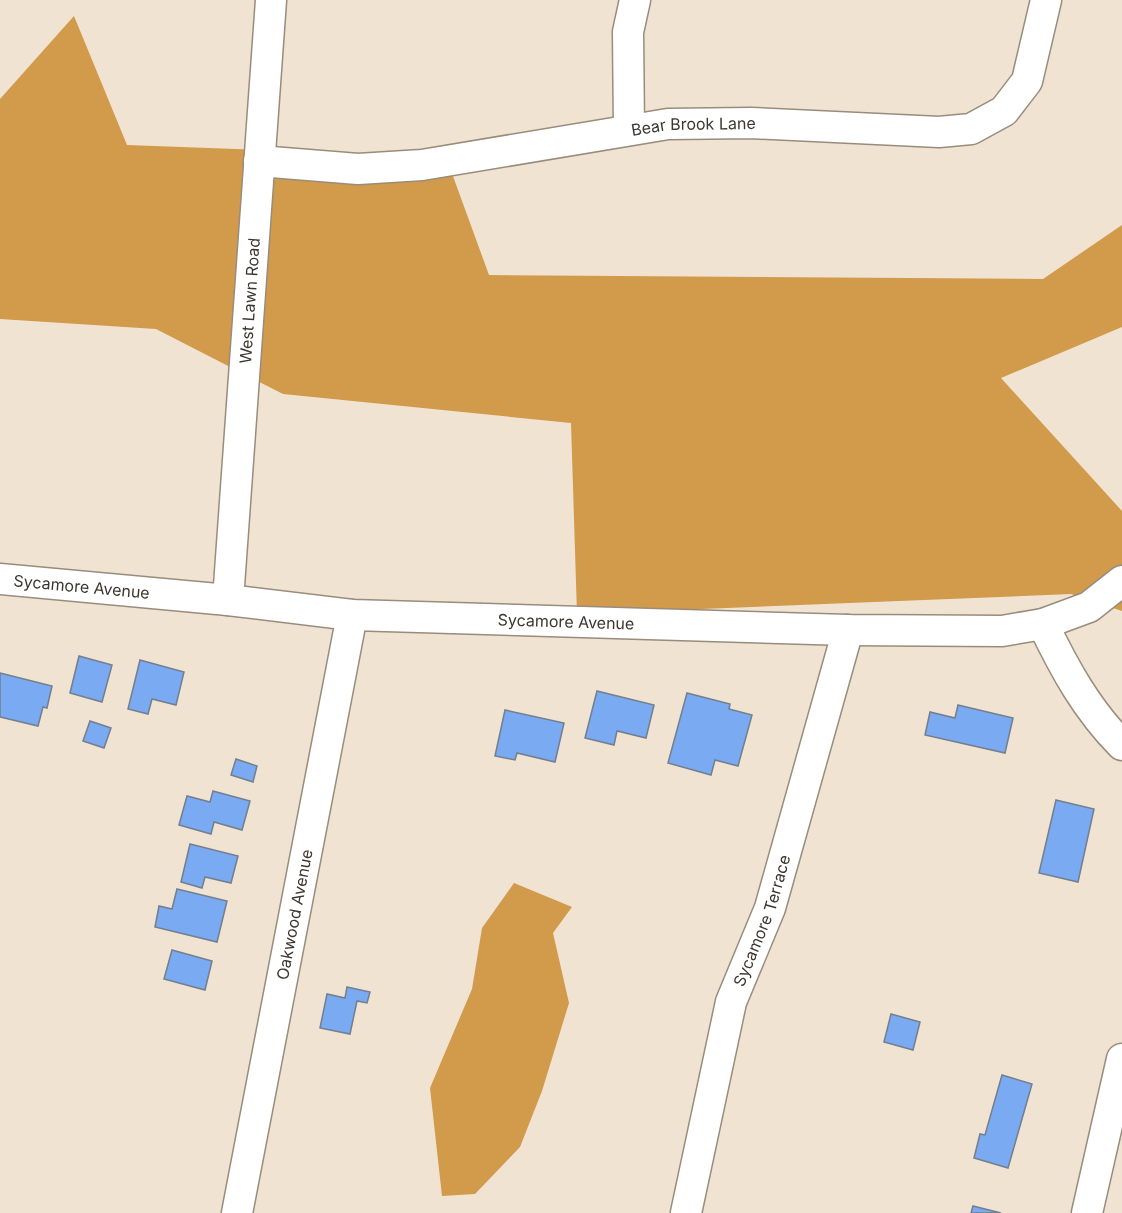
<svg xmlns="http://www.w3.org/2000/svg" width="1122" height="1213" viewBox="0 0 1122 1213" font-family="Inter,sans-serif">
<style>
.forest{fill:#d29a4b}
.building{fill:#7aaaf1;stroke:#737e8e;stroke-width:1.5}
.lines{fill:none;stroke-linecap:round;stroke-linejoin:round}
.minor-casing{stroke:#998c7c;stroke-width:33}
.minor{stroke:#fff;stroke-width:30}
.labels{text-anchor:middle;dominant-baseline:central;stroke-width:4.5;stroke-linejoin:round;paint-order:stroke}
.street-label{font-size:16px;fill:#3c3630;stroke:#f0e3d2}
</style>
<rect width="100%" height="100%" fill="#f0e3d2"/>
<!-- forest -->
<g class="forest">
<path d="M74,16L127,145L446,157L489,275L1043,279L1122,225V327L1001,378L1122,511V611L1071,594L577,614L571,423L283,394L156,329L0,319V99Z"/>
<path d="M514,883L572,907L553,933L569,1003L542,1091L520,1147L475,1194L442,1196L430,1088L472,989L482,928Z"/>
</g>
<!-- building -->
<g class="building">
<path d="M79,656L112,665L102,702L70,693Z"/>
<path d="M140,660L184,672L176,705L152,699L148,714L128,709Z"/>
<path d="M0,673L52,686L47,708L43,707L38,726L0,717Z"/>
<path d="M597,691L654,705L646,738L617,731L614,745L585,738Z"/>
<path d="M687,693L730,704L729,709L752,715L738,766L715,760L711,775L668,763Z"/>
<path d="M958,705L1013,718L1005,753L925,735L930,712L955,718Z"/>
<path d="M505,710L564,723L555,762L517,753L515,760L495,756Z"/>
<path d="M90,721L111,728L104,748L83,741Z"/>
<path d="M236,759L257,766L253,782L231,775Z"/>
<path d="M213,791L250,801L242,830L214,822L211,834L179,825L187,796L210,802Z"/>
<path d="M1056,800L1094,809L1078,882L1039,873Z"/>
<path d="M190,844L238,856L231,883L205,877L202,888L181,882Z"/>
<path d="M177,889L227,901L217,942L155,927L159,906L172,909Z"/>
<path d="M172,950L212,961L205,990L164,979Z"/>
<path d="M347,987L370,992L367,1003L357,1001L350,1034L320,1028L327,994L345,998Z"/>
<path d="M891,1014L920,1022L913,1050L884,1042Z"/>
<path d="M1002,1075L1032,1084L1008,1168L974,1158L980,1134L985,1135Z"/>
<path d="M973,1206L1001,1213H971Z"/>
</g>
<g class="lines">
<defs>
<g id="minor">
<path d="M629,130L628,32L635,0"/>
<path id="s1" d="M259,161L358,169L422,165L668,124L751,123L939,132L971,129L1004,111L1027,81L1046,0"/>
<path id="s2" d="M0,579L228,600L352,615L848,630L1002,631L1043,624L1089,607L1122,581"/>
<path id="s3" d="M228,600L271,0"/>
<path d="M1043,624C1064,668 1087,710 1122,745"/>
<path id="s4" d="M237,1213L352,615"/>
<path id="s5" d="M686,1213L731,1002L770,908L848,630"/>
<path d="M1087,1213L1122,1059"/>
</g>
</defs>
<!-- minor casing -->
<use href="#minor" class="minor-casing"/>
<!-- minor -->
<use href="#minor" class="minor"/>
</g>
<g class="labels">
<!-- street labels -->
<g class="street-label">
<text stroke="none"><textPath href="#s1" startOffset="438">Bear Brook Lane</textPath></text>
<text stroke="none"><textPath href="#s3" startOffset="300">West Lawn Road</textPath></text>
<text stroke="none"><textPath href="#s2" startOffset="82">Sycamore Avenue</textPath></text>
<text stroke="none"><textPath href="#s2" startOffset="568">Sycamore Avenue</textPath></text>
<text stroke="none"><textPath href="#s4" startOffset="304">Oakwood Avenue</textPath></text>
<text stroke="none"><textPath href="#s5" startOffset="303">Sycamore Terrace</textPath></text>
</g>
</g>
</svg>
